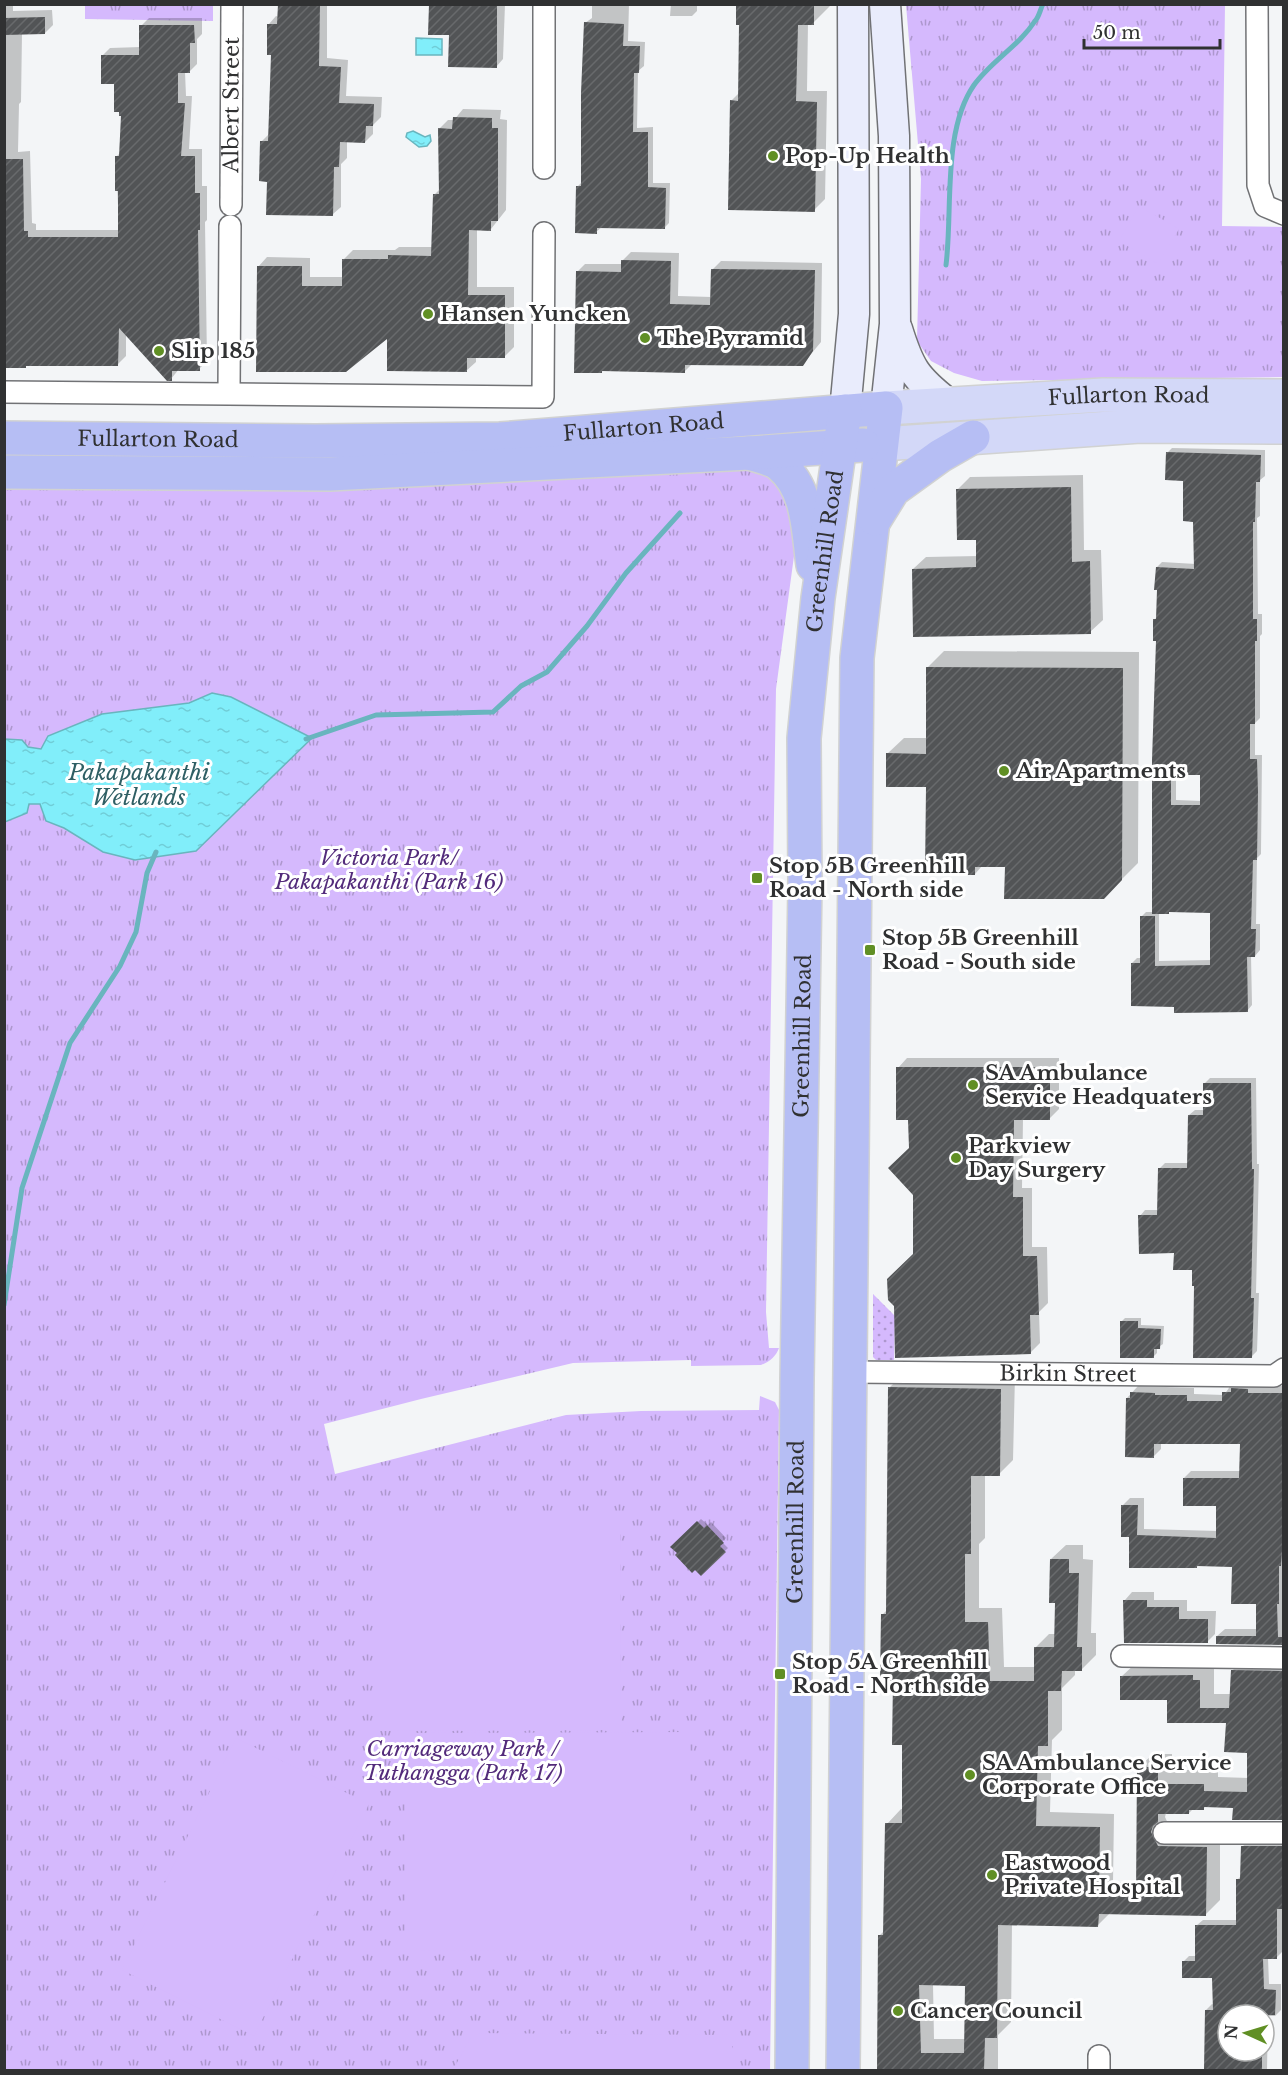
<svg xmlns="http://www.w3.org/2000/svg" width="1288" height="2075" viewBox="0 0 1288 2075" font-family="'Libre Baskerville',serif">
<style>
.grass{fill:url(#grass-dots)}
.park{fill:url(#park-tufts)}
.pitch{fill:#d5b9fd}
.water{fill:url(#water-ripples);stroke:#69b5be;stroke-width:1.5}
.shadow{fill:#0003;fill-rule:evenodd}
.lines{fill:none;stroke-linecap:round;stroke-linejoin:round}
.stream{stroke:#69b5be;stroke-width:5}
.building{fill:url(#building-hatch);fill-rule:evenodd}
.street-casing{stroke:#717275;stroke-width:24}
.secondary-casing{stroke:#717275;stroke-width:33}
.primary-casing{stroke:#d1d2d2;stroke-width:36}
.highway-casing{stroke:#d1d2d2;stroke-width:36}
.street{stroke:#fff;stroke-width:21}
.secondary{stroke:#e9ecfc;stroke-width:30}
.primary{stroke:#d3d8f8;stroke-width:33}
.highway{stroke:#b6bef4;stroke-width:33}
.poi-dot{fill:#608f24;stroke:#fff;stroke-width:2}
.labels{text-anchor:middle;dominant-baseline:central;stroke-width:6;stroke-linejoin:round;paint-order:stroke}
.street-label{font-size:21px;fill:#303132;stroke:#fff}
.poi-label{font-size:21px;font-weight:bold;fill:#303132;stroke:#fff;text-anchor:start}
.park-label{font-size:21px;font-style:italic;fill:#532b7b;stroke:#fff}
.water-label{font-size:22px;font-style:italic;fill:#2f5f64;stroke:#fff}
</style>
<defs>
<pattern id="grass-dots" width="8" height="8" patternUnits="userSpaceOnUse" patternTransform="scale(1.5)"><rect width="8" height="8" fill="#d5b9fd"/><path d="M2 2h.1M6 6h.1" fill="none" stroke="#ad97cd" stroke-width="1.8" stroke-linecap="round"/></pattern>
<pattern id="park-tufts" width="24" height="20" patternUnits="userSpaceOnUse" patternTransform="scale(1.5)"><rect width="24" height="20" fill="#d5b9fd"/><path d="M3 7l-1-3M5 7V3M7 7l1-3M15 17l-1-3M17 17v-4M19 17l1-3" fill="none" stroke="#ad97cd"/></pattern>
<pattern id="water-ripples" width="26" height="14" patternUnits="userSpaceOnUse" patternTransform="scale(1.5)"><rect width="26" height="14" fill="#81eefa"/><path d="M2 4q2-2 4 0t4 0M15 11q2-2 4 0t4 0" fill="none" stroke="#70cdd7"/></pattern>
<pattern id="building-hatch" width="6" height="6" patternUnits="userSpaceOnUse" patternTransform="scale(1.5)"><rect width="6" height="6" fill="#525456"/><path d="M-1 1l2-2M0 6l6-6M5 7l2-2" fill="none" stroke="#686a6c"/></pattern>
</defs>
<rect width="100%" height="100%" fill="#f3f5f7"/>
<!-- grass -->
<path class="grass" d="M873,1294L895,1316L894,1360H876L873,1357Z"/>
<!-- park -->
<g class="park">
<path d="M85,5H213V21L85,19Z"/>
<path d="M906,5H1225L1222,226L1283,227V377L982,381L954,373L931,361L917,341L921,179Z"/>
<path d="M754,466L781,479L796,525L794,556L776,689L766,1312L769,1348H779C776,1356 770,1362 761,1365L691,1366V1360L573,1363L421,1399L324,1424L335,1474L566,1415L641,1411L759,1410L760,1396L775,1402L779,1410L770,2070H5V486Z"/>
</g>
<!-- pitch -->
<g class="pitch">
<path d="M1139,206L1179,229L1158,264L1119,241Z"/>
<path d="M379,1515H620L621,1730L379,1731Z"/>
<path d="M690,1732V1950L405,1951V1733Z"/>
<path d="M236,1738L369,1804L254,2036L122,1970Z"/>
<path d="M473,2033L732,2035V2070H453Z"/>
</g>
<!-- water -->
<g class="water">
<path d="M416,38L442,39V55H416Z"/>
<path d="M413,131L425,137L430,135L431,141L427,146L419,147L406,137L407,133Z"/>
<path d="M212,693L231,697L312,738L196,851L135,860L103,852L64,828L46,821L40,804H29L27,813L5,822V739L22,740L28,747L41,749L48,736L102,714L189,703Z"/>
</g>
<!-- shadow -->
<g class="shadow">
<path d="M4,4H13V11L52,10L53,25L45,33H22L21,102L19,104L18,152L30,151L32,223L36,224V230H119L116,157L121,152L123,115L116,82L102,56L110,48L141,47V26L149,18H202V34L197,39V64L189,72H185L186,96H192L189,149H202V186H207V220L205,222L207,361L199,369H179L171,379L126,334V356L118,364L4,366Z"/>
<path d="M279,4H327V58L348,60L346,96L382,97L381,117L373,125V134L365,142L347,141V158L341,164V207L333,214L269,180L262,141L270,133L273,54L269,24L276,16L279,17Z"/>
<path d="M430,4H505L503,59L496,67L450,34Z"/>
<path d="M592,4H629L628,41L645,42L644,66L638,71L637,128L653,127V183H670L669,223L664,228L602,227L596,232L577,187L583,181L585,23L592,18Z"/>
<path d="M671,4H697V11L692,16H670Z"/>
<path d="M738,4H832L813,23H808L807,91H827L825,199L814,210L731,101L739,93L741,23Z"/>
<path d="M463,109L501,110L500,119L507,120L506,210L491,229H477V287H514V347L505,356H476V362L466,371L389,336L258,267L267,257L310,258V277H344V259L353,250H395L399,247H432L434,195L440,189L439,129L448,120H454Z"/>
<path d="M631,252L679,253L678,296L712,297V270L721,261L822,263L821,342L802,365L693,363L684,372L603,370L602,372L577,272L585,264H623V260Z"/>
<path d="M1172,448L1265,450V476L1260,480V516L1257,518L1258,614H1262V634L1260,636V718L1255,723V755H1262L1261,854L1257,858L1256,924H1260V950L1255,956L1251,955L1252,1005L1247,1011L1175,1006L1132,963L1137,958H1141V917L1146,912H1153L1158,639L1155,619L1158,617L1157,567L1162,562L1196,564L1195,520L1185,479L1167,453ZM1176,773L1202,774V801L1176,800ZM1171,910L1212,911L1211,960L1159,961V913Z"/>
<path d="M1083,475L1084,550H1101L1103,620L1090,632L913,569L926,557L978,556L977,538L958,489L970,477Z"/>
<path d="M944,651L1139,652L1138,863L1103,898L1006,866H982L975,874L927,786L887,754L904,738H928V667Z"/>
<path d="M907,1058H1059V1109L1049,1119H1023L1022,1188H1032V1247H1047L1048,1303L1039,1312L1040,1343L1030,1353L915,1255L914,1195L910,1148V1119L898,1068Z"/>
<path d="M1210,1078H1256L1257,1164H1259L1256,1293H1259L1257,1351L1252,1356L1195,1284L1193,1268L1140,1216L1145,1210H1159V1169L1165,1163H1189V1115L1195,1110H1205L1204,1084Z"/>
<path d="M1125,1318H1141V1325L1164,1326L1163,1344L1157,1348V1353L1153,1357L1121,1322Z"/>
<path d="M904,1373L1015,1375L1013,1460L999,1474H985V1538L979,1544V1608H1002L1004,1667H1035V1648L1049,1634H1056V1602L1051,1559L1066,1545H1083V1559L1093,1560L1091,1633H1096V1655L1082,1669H1075V1675L1062,1688V1730L1052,1740L1050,1812L1114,1814L1113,1882H1138V1768L1153,1754H1172V1770H1218V1777L1249,1778V1751L1227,1722L1168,1699L1121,1677L1136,1663L1214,1666V1694H1231L1232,1671L1246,1656H1284V1818L1234,1806H1206L1204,1808H1194L1189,1813H1166L1165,1817L1172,1832L1220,1833V1900L1205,1915L1110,1913L1098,1925L1012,1923L1011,2022L998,2035V2070H878L879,1936L884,1931L887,1824L901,1809H903L904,1744L883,1614L888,1609L889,1388ZM933,1984H966L965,2039H934Z"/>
<path d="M1231,1385L1284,1386V1642L1281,1644L1217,1636L1225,1629H1257V1603L1233,1566L1199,1564L1197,1567L1131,1536L1123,1505L1130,1498H1144V1529L1218,1531V1505L1184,1478L1191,1471H1241V1443H1161V1449L1154,1456L1127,1398L1138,1386L1194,1388V1394L1224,1395Z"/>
<path d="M701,1519L708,1525L711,1522L726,1538L722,1542L728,1548L701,1574L672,1547Z"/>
<path d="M1132,1592H1154V1600H1187V1611H1216L1215,1634L1207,1642L1125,1600Z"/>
<path d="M1284,1840L1282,1952L1276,1958H1268L1269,1984H1281V2010L1275,2016H1268L1267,2070H1205L1206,2010L1212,2004L1214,2005V1976L1183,1962L1189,1956H1197V1925L1203,1920H1237V1880L1242,1875L1243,1846L1249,1841ZM1228,2015H1264V2051H1228Z"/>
</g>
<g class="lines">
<!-- stream -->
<g class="stream">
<path d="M946,265C953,210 942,131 974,85C991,61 1019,46 1035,21C1039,17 1040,10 1043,4"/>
<path d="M306,739L376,715L493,712L521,686L547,672L587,626L626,573L680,513"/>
<path d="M4,1305L22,1188L70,1043L120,966L136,932L147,873L156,852"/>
</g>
</g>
<!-- building -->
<g class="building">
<path d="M278,4H320L319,66L341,67L339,103L374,104L373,126H366L365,143L340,142L339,167H334L333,216L266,215L267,182L259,181L260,141H268L271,55H267V24H277Z"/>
<path d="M429,4H497V68L448,67L449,35H428Z"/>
<path d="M736,4H814V25H798L796,101L817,102L815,212L728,210L730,100L738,101L739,25H736Z"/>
<path d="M45,17V34L4,35V18Z"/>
<path d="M584,22L624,24L623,46H640L639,73H634L633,132H648V187L666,188L665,229L597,228V234L575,233L576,186H581V93Z"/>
<path d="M139,25H194L195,43H190V73H178V103H185L181,156H195V193H200V230H198L200,371H172V381H167L119,328L118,366H26V368H4V159H23L24,231H28V237H118V191H115V156H119L121,116H119V112H114V84H101V55H139Z"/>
<path d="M453,117L492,118V128H498V221H491V231L469,230L468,295H505V358H467V372L387,371V339L346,372H256L257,266H302V286H342V259H388V255L431,256L433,194H439L438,128L452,129Z"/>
<path d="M621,260L671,261L670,304L710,305L711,269L815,270L813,351L803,366L685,365V373L602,371V373H574L576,271L621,272Z"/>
<path d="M1166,452L1261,455L1260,482H1256L1255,522H1253V619H1257V641H1255V724H1250V759H1257L1258,792L1257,860H1253L1251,929H1256L1255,957H1247L1248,1012L1174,1013V1007L1131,1006V963H1140V916H1155V966L1210,965V913L1169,912V914H1152V760L1156,641H1153V619H1156L1157,590H1154L1156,567L1194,569L1193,522L1183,521V481L1165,480ZM1171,775H1200V805H1171Z"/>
<path d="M1071,487L1072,562L1090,561L1091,634L913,637L912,569L976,567V540H957L956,489Z"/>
<path d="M926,667L1123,668L1122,880L1104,899H1004L1005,867H975V875H925L926,787H886V753L926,754Z"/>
<path d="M896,1067H1050V1120H1014L1013,1197H1023V1256H1037L1039,1315H1030L1031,1354L895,1358L894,1306L888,1300L887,1279L913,1254V1195L888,1168L909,1148L908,1120H896Z"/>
<path d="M1203,1083H1251L1252,1169H1254L1251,1298H1254L1252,1358H1193L1194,1286H1192V1270H1173L1174,1253L1139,1254L1138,1215H1157L1158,1168H1187L1188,1115H1203Z"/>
<path d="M1120,1321H1138V1328L1161,1329L1160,1349H1154V1358H1120Z"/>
<path d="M888,1387L1001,1389L1000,1476H971V1554H965V1622H988L990,1681H1034V1647H1054L1055,1603H1049L1050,1559H1069V1573H1079L1077,1647H1082V1671H1062L1061,1691H1048V1746H1038L1036,1826L1100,1827L1099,1895H1136L1137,1767H1158V1784H1204V1791L1247,1792V1753L1224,1752L1226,1723H1167V1700H1120V1676L1193,1675V1680H1200V1708H1229L1231,1670L1284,1671V1820H1232L1233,1808L1204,1807V1810H1189V1814H1158V1822L1153,1826L1151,1832L1158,1846L1207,1847L1206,1916L1099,1914L1098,1927L998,1925L997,2038H985L984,2070H877L878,1935H883L885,1823H902V1745H892L893,1681H880L881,1614H886ZM919,1985L965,1986L964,2053H921Z"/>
<path d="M1231,1388L1248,1389V1393H1284L1283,1536L1281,1566H1279V1604H1277L1278,1637H1282V1645L1216,1644V1636H1256V1604H1231L1232,1567L1197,1566V1568H1129V1537H1121V1505H1138L1137,1535L1216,1538V1506H1183V1478H1239L1240,1444H1154V1458L1125,1457L1126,1398H1130V1392L1155,1393V1395H1187V1401H1222V1392H1231Z"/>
<path d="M697,1521L704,1528L707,1525L724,1543L720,1546L726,1552L701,1576L695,1570L692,1573L675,1555L677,1553L670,1547Z"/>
<path d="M1123,1600H1147V1607H1179V1619H1208V1643H1124Z"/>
<path d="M1241,1846H1284L1282,1909H1277V1959H1263L1264,1989L1276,1990L1275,2015H1228V2051H1262V2070H1204L1205,2010H1213L1212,1978H1182V1961H1195V1925H1236V1879H1240Z"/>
</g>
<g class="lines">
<defs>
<g id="street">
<path d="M1257,4L1258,185L1265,206L1284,214"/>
<path d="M544,168V4"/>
<path id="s1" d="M231,205L232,4"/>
<path d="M4,392L543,397L544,233"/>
<path d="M229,393L230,226"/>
<path id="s2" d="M850,1372L1274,1376L1284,1369"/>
<path d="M1122,1656L1284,1658"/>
<path d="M1164,1833H1284"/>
<path d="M1099,2070V2056"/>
</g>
<g id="secondary">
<path d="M885,4L894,136L895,324L886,408"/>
<path d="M897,329C909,368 915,378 947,403"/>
<path d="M845,411L854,314L853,4"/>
</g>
<g id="primary">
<path id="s3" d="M886,408L1103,395L1284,396"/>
<path d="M882,444L1140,426L1284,427"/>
</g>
<g id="highway">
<path id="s4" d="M4,438L315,441L500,439L886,408L857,658L843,2070"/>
<path d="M749,453C758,456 773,459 780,465C809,489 808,531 813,565"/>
<path d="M4,472L330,474L749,453L863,445"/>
<path d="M875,519L893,490L940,456L973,437"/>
<path id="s5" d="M792,2070L797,1379L805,885L804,738L818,598L845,411"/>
</g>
</defs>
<!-- street casing -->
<use href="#street" class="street-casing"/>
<!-- secondary casing -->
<use href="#secondary" class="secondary-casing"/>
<!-- primary casing -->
<use href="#primary" class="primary-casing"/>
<!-- highway casing -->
<use href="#highway" class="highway-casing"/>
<!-- street -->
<use href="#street" class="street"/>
<!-- secondary -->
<use href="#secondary" class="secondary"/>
<!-- primary -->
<use href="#primary" class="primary"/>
<!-- highway -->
<use href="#highway" class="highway"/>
</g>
<!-- markers -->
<g class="poi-dot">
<circle cx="773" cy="156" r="6"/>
<circle cx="428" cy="314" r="6"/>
<circle cx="645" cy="338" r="6"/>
<circle cx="159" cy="351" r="6"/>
<circle cx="1004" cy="771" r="6"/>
<rect x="751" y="872" width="12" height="12" rx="3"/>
<rect x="864" y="944" width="12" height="12" rx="3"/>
<circle cx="973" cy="1085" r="6"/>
<circle cx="956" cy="1158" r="6"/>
<rect x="774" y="1668" width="12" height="12" rx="3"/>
<circle cx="970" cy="1775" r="6"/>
<circle cx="992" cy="1875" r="6"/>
<circle cx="898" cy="2011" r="6"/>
</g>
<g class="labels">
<!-- street labels -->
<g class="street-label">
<text stroke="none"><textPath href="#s1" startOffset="100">Albert Street</textPath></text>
<text stroke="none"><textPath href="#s3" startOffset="243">Fullarton Road</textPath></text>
<text stroke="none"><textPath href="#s4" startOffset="640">Fullarton Road</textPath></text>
<text stroke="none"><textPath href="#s4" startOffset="154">Fullarton Road</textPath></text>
<text stroke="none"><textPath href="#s5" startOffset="1520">Greenhill Road</textPath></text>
<text stroke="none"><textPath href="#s5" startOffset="1034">Greenhill Road</textPath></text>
<text stroke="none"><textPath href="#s2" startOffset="218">Birkin Street</textPath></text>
<text stroke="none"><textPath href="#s5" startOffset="548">Greenhill Road</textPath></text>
</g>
<!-- poi labels -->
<g class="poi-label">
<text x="785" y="156">Pop-Up Health</text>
<text x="440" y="314">Hansen Yuncken</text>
<text x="657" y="338">The Pyramid</text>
<text x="171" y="351">Slip 185</text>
<text x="1016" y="771">Air Apartments</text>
<text x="769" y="866">Stop 5B Greenhill<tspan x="769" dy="24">Road - North side</tspan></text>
<text x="882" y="938">Stop 5B Greenhill<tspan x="882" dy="24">Road - South side</tspan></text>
<text x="985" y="1073">SA Ambulance<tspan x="985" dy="24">Service Headquaters</tspan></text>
<text x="968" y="1146">Parkview<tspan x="968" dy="24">Day Surgery</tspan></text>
<text x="792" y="1662">Stop 5A Greenhill<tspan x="792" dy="24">Road - North side</tspan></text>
<text x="982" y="1763">SA Ambulance Service<tspan x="982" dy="24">Corporate Office</tspan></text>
<text x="1004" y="1863">Eastwood<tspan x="1004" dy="24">Private Hospital</tspan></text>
<text x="910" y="2011">Cancer Council</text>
</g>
<!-- park labels -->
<g class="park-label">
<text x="389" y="858">Victoria Park/<tspan x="389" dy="24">Pakapakanthi (Park 16)</tspan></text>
<text x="463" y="1749">Carriageway Park /<tspan x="463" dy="24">Tuthangga (Park 17)</tspan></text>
</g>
<!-- water labels -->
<g class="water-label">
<text x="139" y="772">Pakapakanthi<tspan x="139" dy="25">Wetlands</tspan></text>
</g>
</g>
<!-- border -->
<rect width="1288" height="2075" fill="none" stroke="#303132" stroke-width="12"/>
<!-- north arrow -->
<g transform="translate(1246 2033) rotate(274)"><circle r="28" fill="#ffffff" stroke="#acadad" stroke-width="1.5"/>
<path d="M0-4.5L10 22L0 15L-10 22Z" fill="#608f24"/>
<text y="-9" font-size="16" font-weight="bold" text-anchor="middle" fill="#303132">N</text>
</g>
<!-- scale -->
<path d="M1084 39v9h136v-9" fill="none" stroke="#303132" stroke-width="3"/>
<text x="1093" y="39" font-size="18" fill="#303132" stroke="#ffffff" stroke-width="4.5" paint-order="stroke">50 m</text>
</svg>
